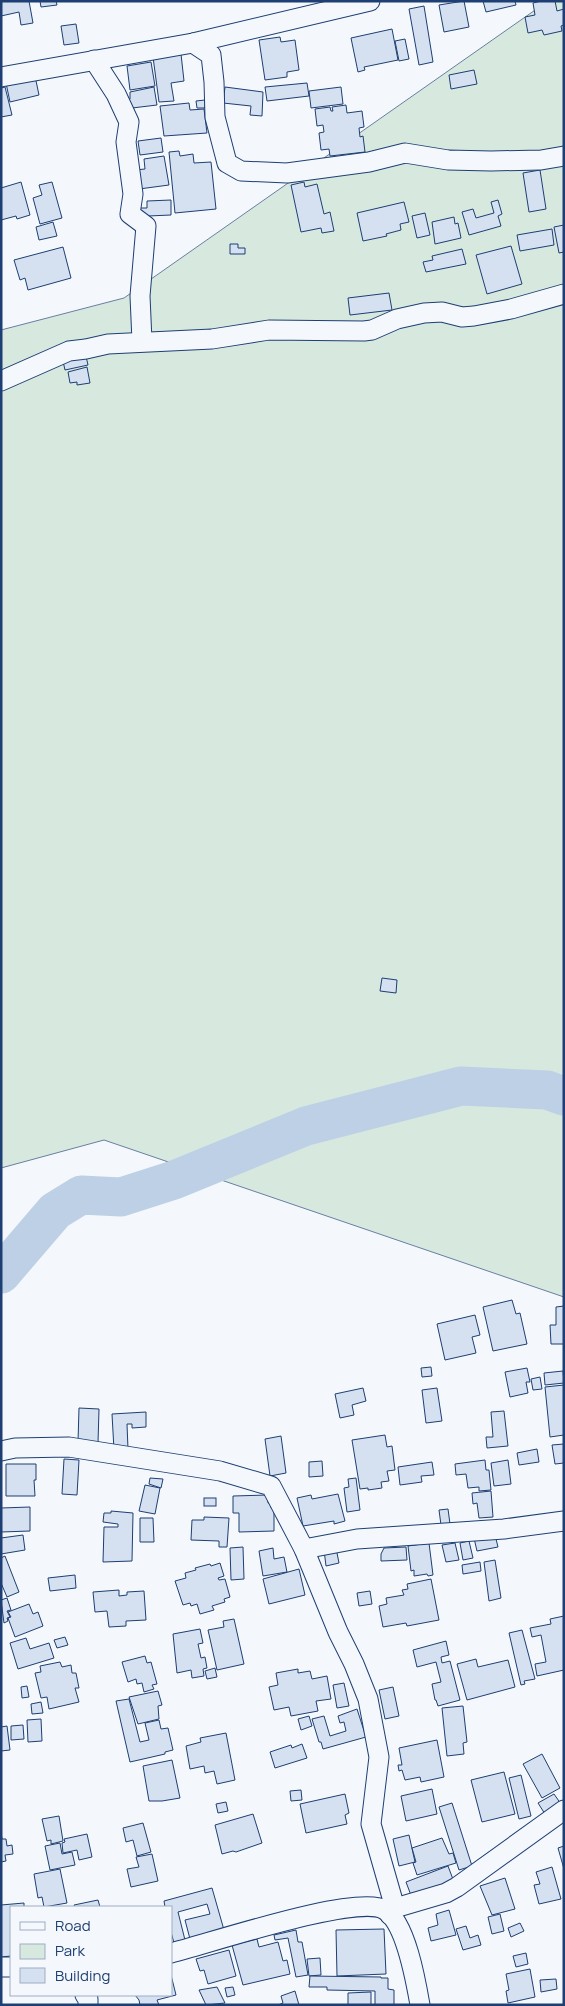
<svg xmlns="http://www.w3.org/2000/svg" width="565" height="2006" viewBox="0 0 565 2006" font-family="Manrope,sans-serif">
<style>
.green{fill:#d7e8df;stroke:#687fa3}
.lines{fill:none;stroke-linecap:round;stroke-linejoin:round}
.river{stroke:#bed0e5;stroke-width:39}
.building{fill:#d5e0f0;stroke:#1d3f73}
.minor-casing{stroke:#1d3f73;stroke-width:21}
.minor{stroke:#f4f7fb;stroke-width:19}
</style>
<rect width="100%" height="100%" fill="#f4f7fb"/>
<!-- green -->
<path class="green" d="M548,1H564V1297L104,1140L1,1168V330L124,298Z"/>
<g class="lines">
<!-- river -->
<path class="river" d="M1,1274L55,1211L81,1195L121,1197L174,1180L306,1126L461,1086L547,1090L564,1096"/>
</g>
<!-- building -->
<g class="building">
<path d="M1,1H29L33,23L21,25L19,12L1,16Z"/>
<path d="M40,1H56L57,5L41,7Z"/>
<path d="M464,1L469,27L444,32L439,5Z"/>
<path d="M483,1H515L516,5L486,12Z"/>
<path d="M541,1H555L557,11L564,9V25L561,26L562,31L544,35L542,30L528,33L525,17L535,15L533,3Z"/>
<path d="M424,6L433,62L419,65L409,9Z"/>
<path d="M76,24L79,43L64,45L61,26Z"/>
<path d="M392,29L398,60L364,67L365,70L358,72L351,38Z"/>
<path d="M280,37L281,42L295,40L299,70L287,72V77L265,80L259,40Z"/>
<path d="M405,39L409,59L399,61L395,41Z"/>
<path d="M181,54L184,81L171,83L174,101L159,102L153,57Z"/>
<path d="M151,62L155,86L130,90L127,66Z"/>
<path d="M474,70L477,84L451,89L449,75Z"/>
<path d="M35,76L39,95L10,102L6,83Z"/>
<path d="M307,83L309,96L267,101L265,87Z"/>
<path d="M5,87L12,115L1,117V88Z"/>
<path d="M154,87L157,105L132,108L123,101L130,99V92Z"/>
<path d="M225,87L263,92L262,116L250,115L251,106L223,103Z"/>
<path d="M341,87L343,104L311,108L309,91Z"/>
<path d="M205,100V108H197L196,101Z"/>
<path d="M189,103L190,110L204,109L207,133L164,136L160,106Z"/>
<path d="M346,105L347,113L362,111L364,127L359,128L360,137L363,136L365,152L330,156L329,149L321,150L319,133L324,132L323,125L317,126L315,109L330,107L331,111H333L332,107Z"/>
<path d="M161,138L163,152L140,155L138,141Z"/>
<path d="M179,151L180,156L193,154L194,163L211,162L216,209L175,213L169,152Z"/>
<path d="M164,156L169,185L139,189L135,170L145,169L144,159Z"/>
<path d="M540,170L546,209L529,212L523,173Z"/>
<path d="M21,182L30,215L17,219L16,216L1,220V188Z"/>
<path d="M52,182L62,218L40,224L33,198L42,195L39,185Z"/>
<path d="M304,182L305,187L317,184L324,214L330,212L334,231L322,233L321,228L301,232L291,185Z"/>
<path d="M171,200V215L148,216L137,208H147V201Z"/>
<path d="M498,200L502,214L498,216L501,226L469,235L462,212L473,209L476,218L494,213L491,202Z"/>
<path d="M404,202L409,222L400,224L401,230L386,234L387,236L363,241L357,213Z"/>
<path d="M425,213L430,235L417,238L412,216Z"/>
<path d="M454,217L455,224L458,223L461,238L435,244L432,222Z"/>
<path d="M53,222L57,236L39,240L36,227Z"/>
<path d="M564,225V252L559,253L554,227Z"/>
<path d="M552,229L554,245L520,251L517,235Z"/>
<path d="M230,244H238V248H245V254H230Z"/>
<path d="M511,246L522,284L487,294L476,255Z"/>
<path d="M63,247L71,278L28,290L25,278L20,280L14,260Z"/>
<path d="M462,249L466,264L426,272L423,262L433,260L432,256Z"/>
<path d="M389,293L392,310L350,315L348,298Z"/>
<path d="M85,352L88,365L65,370L62,357Z"/>
<path d="M87,367L90,383L77,385V382L70,383L68,372Z"/>
<path d="M382,978L397,980L396,993L380,991Z"/>
<path d="M512,1300L516,1314L520,1313L527,1344L493,1351L483,1307Z"/>
<path d="M564,1306V1344H551L550,1325H556V1307Z"/>
<path d="M475,1315L480,1335L472,1337L476,1353L445,1360L437,1324Z"/>
<path d="M431,1367L432,1376L422,1377L421,1368Z"/>
<path d="M527,1368L530,1382H526L528,1393L510,1397L505,1372Z"/>
<path d="M563,1371L564,1383L545,1385L544,1373Z"/>
<path d="M540,1377L542,1389L533,1390L531,1379Z"/>
<path d="M564,1385V1435L550,1437L545,1387Z"/>
<path d="M363,1388L366,1401L352,1405L354,1415L340,1418L335,1394Z"/>
<path d="M437,1388L442,1421L426,1423L422,1390Z"/>
<path d="M79,1408L99,1409L98,1443L78,1442Z"/>
<path d="M504,1411L508,1446L487,1448L486,1437H493L491,1412Z"/>
<path d="M146,1412V1427L132,1428V1424H127L128,1449L114,1450L112,1414Z"/>
<path d="M385,1435L387,1447L392,1446L395,1470L387,1471L389,1481L381,1482L382,1488L368,1490V1488L360,1489L352,1440Z"/>
<path d="M281,1436L286,1473L270,1476L265,1439Z"/>
<path d="M564,1444V1463L555,1464L552,1445Z"/>
<path d="M537,1449L539,1462L519,1465L517,1453Z"/>
<path d="M64,1459L79,1460L77,1495L62,1494Z"/>
<path d="M485,1460L486,1470H489L491,1490L479,1491V1487L468,1488L466,1474L456,1475L455,1464Z"/>
<path d="M508,1460L511,1484L494,1486L491,1463Z"/>
<path d="M322,1461L323,1476L309,1477V1462Z"/>
<path d="M432,1462L434,1475L421,1476L422,1482L400,1485L398,1467Z"/>
<path d="M6,1464H36V1480H34L35,1496H6Z"/>
<path d="M150,1478L163,1479L161,1488L149,1484Z"/>
<path d="M356,1478L360,1510L347,1512L344,1488L349,1487L348,1479Z"/>
<path d="M145,1485L160,1488L155,1514L139,1511Z"/>
<path d="M491,1491L493,1517L479,1518L477,1503L473,1504L472,1493Z"/>
<path d="M338,1494L345,1521L334,1524V1521L303,1526L297,1498L311,1495L312,1499Z"/>
<path d="M268,1495V1503H271V1508H274V1531L239,1532V1513H233V1496Z"/>
<rect x="204" y="1498" width="12" height="8"/>
<path d="M30,1507V1531L1,1532V1508Z"/>
<path d="M448,1509L450,1524L441,1525L439,1510Z"/>
<path d="M111,1511L133,1513L132,1561L103,1562L104,1527H118V1524L103,1522L104,1513H111Z"/>
<path d="M204,1517L229,1518L227,1547H219V1541L191,1540L192,1520H204Z"/>
<path d="M140,1518H153L154,1542H140Z"/>
<path d="M23,1535L25,1550L1,1554V1538Z"/>
<path d="M495,1535L498,1547L477,1551L474,1538Z"/>
<path d="M469,1541L473,1558L463,1560L460,1543Z"/>
<path d="M429,1543L433,1575L428,1576L427,1574L414,1576V1570L411,1571L408,1546Z"/>
<path d="M455,1543L459,1560L446,1562L442,1545Z"/>
<path d="M243,1547L244,1579L231,1580L230,1548Z"/>
<path d="M406,1547L407,1560L381,1561V1554L384,1548Z"/>
<path d="M273,1548L274,1559L284,1557L287,1572L263,1576L259,1551Z"/>
<path d="M336,1548L339,1563L326,1566L324,1550Z"/>
<path d="M5,1556L19,1592L7,1597L1,1583V1558Z"/>
<path d="M495,1560L501,1598L489,1601L484,1562Z"/>
<path d="M480,1562L481,1571L463,1574L462,1565Z"/>
<path d="M220,1563L224,1576L218,1578L219,1580L225,1579L230,1597L224,1599L225,1602L212,1606L214,1610L200,1614L197,1604L191,1606L190,1603L183,1605L175,1581L186,1578L185,1573L196,1570L195,1568L210,1564L211,1566Z"/>
<path d="M299,1569L305,1595L269,1604L263,1579Z"/>
<path d="M75,1575L76,1588L50,1591L48,1578Z"/>
<path d="M431,1579L439,1620L407,1626L406,1623L383,1627L379,1606L387,1604L386,1598L404,1595L402,1590L408,1589L407,1584Z"/>
<path d="M119,1590V1596L127,1595V1592L144,1591L146,1620L126,1621V1626L109,1627L107,1611L95,1612L93,1592Z"/>
<path d="M370,1591L372,1604L359,1606L357,1593Z"/>
<path d="M7,1598L11,1610L7,1611L10,1617L7,1618L8,1621L4,1623L1,1600Z"/>
<path d="M29,1604L33,1614L38,1612L43,1626L15,1637L8,1618L11,1617L8,1612Z"/>
<path d="M564,1616V1670L537,1676L535,1664L546,1662L541,1635L532,1637L530,1628L551,1624L550,1619Z"/>
<path d="M234,1619L244,1664L217,1670L208,1630L224,1627L223,1621Z"/>
<path d="M200,1629L203,1643L198,1644L201,1658L205,1657L207,1668L203,1669L204,1676L192,1678L191,1670L177,1673L173,1634Z"/>
<path d="M522,1630L535,1679L524,1681L525,1684L521,1685L509,1633Z"/>
<path d="M65,1637L68,1645L57,1648L54,1640Z"/>
<path d="M26,1638L30,1649L49,1643L54,1658L18,1669L10,1643Z"/>
<path d="M446,1641L449,1655L441,1657L442,1663L450,1661L460,1700L438,1706L436,1700H435L432,1684L441,1682L436,1662L417,1667L413,1650Z"/>
<path d="M145,1656L147,1663L151,1662L157,1684L152,1685L154,1689L144,1692L142,1683L137,1684L136,1679L128,1682L122,1662Z"/>
<path d="M476,1659L478,1667L508,1660L515,1687L467,1700L457,1664Z"/>
<path d="M60,1662L62,1667L71,1665L72,1673H76L79,1688H75L79,1702L49,1709L47,1697L41,1698L35,1673L41,1672L40,1666Z"/>
<path d="M215,1668L217,1677L207,1679L205,1671Z"/>
<path d="M298,1669V1673L310,1671L312,1679L327,1676L331,1699L316,1701L318,1711L291,1716L289,1707L274,1710L269,1687L278,1685L276,1673Z"/>
<path d="M344,1683L349,1706L337,1708L333,1685Z"/>
<path d="M27,1686L29,1697L22,1698L21,1687Z"/>
<path d="M393,1687L399,1716L385,1719L379,1690Z"/>
<path d="M158,1691L162,1705L158,1706L159,1719L138,1724L129,1697Z"/>
<path d="M129,1699L140,1742L149,1740L145,1723L159,1720L161,1729L168,1728L173,1750L165,1752V1754L130,1762L116,1701Z"/>
<path d="M41,1702L43,1713L32,1714L31,1704Z"/>
<path d="M463,1706L467,1742L463,1743L464,1754L447,1756L442,1708Z"/>
<path d="M357,1709L366,1737L323,1749L321,1742H319L312,1719L324,1716L330,1736L346,1731L344,1722L340,1723L338,1716Z"/>
<path d="M309,1716L312,1726L301,1730L298,1719Z"/>
<path d="M41,1719L42,1741L28,1742L27,1720Z"/>
<path d="M23,1725L24,1739L11,1740V1726Z"/>
<path d="M7,1726L10,1750L1,1751V1727Z"/>
<path d="M226,1733L235,1780L217,1784L214,1771L205,1773L204,1766L190,1769L186,1746L201,1742L200,1738Z"/>
<path d="M437,1740L444,1777L421,1782L420,1777L405,1780L402,1770L399,1771L398,1765H402L399,1748Z"/>
<path d="M302,1744L307,1758L275,1768L270,1752L291,1745L292,1748Z"/>
<path d="M542,1754L560,1788L542,1798L523,1764Z"/>
<path d="M172,1760L180,1798L162,1801H149L143,1766Z"/>
<path d="M504,1772L515,1814L482,1822L471,1780Z"/>
<path d="M521,1775L531,1816L519,1819L509,1778Z"/>
<path d="M432,1789L437,1814L406,1821L401,1796Z"/>
<path d="M301,1790L302,1800L291,1801L290,1791Z"/>
<path d="M345,1794L349,1813L345,1815L347,1824L306,1833L300,1804Z"/>
<path d="M554,1794L561,1804L545,1814L538,1803Z"/>
<path d="M226,1802L228,1811L218,1813L216,1804Z"/>
<path d="M452,1803L472,1866L459,1870L439,1807Z"/>
<path d="M253,1814L262,1843L236,1852L233,1851L222,1854L215,1825Z"/>
<path d="M59,1816L63,1841L51,1844V1840L47,1841L42,1819Z"/>
<path d="M143,1823L151,1852L137,1856L133,1840L126,1842L123,1828Z"/>
<path d="M1,1832L2,1839H6L7,1846L12,1845L13,1854L5,1855L6,1861L1,1862Z"/>
<path d="M87,1834L92,1857L79,1860L77,1850L63,1853L62,1843L65,1842L64,1839Z"/>
<path d="M409,1835L415,1862L399,1866L393,1839Z"/>
<path d="M442,1838L449,1854L453,1853L456,1863L417,1875L413,1863L416,1862L412,1848Z"/>
<path d="M60,1843L62,1854L72,1852L75,1865L50,1870L45,1846Z"/>
<path d="M564,1846V1869L558,1848Z"/>
<path d="M152,1854L158,1881L131,1887L127,1869L139,1867L136,1857Z"/>
<path d="M448,1866L454,1882L412,1898L406,1882Z"/>
<path d="M552,1867L561,1899L539,1904L534,1885L540,1884L536,1872Z"/>
<path d="M60,1869L67,1903L44,1907L42,1897L38,1898L34,1874Z"/>
<path d="M505,1878L515,1909L492,1915L480,1886Z"/>
<path d="M212,1888L224,1930L190,1939L185,1920L210,1914L207,1904L178,1912L185,1940L174,1943L171,1932V1907H165L164,1901Z"/>
<path d="M98,1900L100,1907H75L74,1905Z"/>
<path d="M24,1903V1907H11V1956L1,1957V1905Z"/>
<path d="M449,1910L456,1935L431,1941L428,1928L438,1925L436,1914Z"/>
<path d="M500,1914L504,1931L492,1934L488,1917Z"/>
<path d="M520,1923L524,1931L511,1937L508,1928Z"/>
<path d="M466,1926L470,1938L478,1935L481,1945L463,1950L456,1929Z"/>
<path d="M384,1929L386,1974L337,1976L336,1930Z"/>
<path d="M296,1930L298,1942H302L308,1975L296,1977L288,1938L275,1940L274,1935Z"/>
<path d="M257,1939L259,1947L278,1942L283,1961L287,1960L290,1974L243,1985L232,1945Z"/>
<path d="M229,1950L236,1976L208,1984L204,1970L200,1971L196,1959Z"/>
<path d="M526,1953L528,1964L516,1967L513,1956Z"/>
<path d="M320,1958L321,1975L309,1976L307,1959Z"/>
<path d="M530,1969L535,1997L508,2003L506,1991L509,1990L506,1974Z"/>
<path d="M171,1975L176,1995L157,2000L159,2005H140L139,2000L135,1995H171Z"/>
<path d="M310,1976L381,1977V1978H388V1989L394,1990V2005H375V1991L327,1990V1987H309Z"/>
<path d="M556,1979L557,1989L541,1992L540,1980Z"/>
<path d="M217,1987L225,2003L206,2005L199,1990Z"/>
<path d="M233,1987L235,1995L227,1997L225,1988Z"/>
<path d="M295,1991L299,2005H278L283,2003L281,1996Z"/>
<path d="M371,1992V2005H348V1993Z"/>
</g>
<g class="lines">
<defs>
<g id="minor">
<path d="M193,43L211,55L214,82L215,117L227,163L241,171L287,173L369,162L405,153L448,160L491,161L541,160L564,156"/>
<path d="M94,60L116,94L129,122L126,142L133,194L130,214L146,226L140,296L142,341"/>
<path d="M1,77L193,43L370,1"/>
<path d="M1,381L69,351L86,349L108,344L212,339L269,330L364,331L372,330L397,319L424,313L442,312L462,317L474,316L511,309L564,294"/>
<path d="M1,1451L15,1448L69,1447L220,1471L271,1486L304,1549L338,1632L354,1664L368,1699L379,1757L371,1824L395,1908"/>
<path d="M304,1549L357,1539L504,1529L564,1521"/>
<path d="M390,1915L395,1908L446,1893L457,1887L564,1810"/>
<path d="M171,1953C208,1944 358,1893 385,1910C406,1923 416,1982 420,2005"/>
<path d="M1,1967H11"/>
<path d="M85,1995L88,1999V2005"/>
</g>
</defs>
<!-- minor casing -->
<use href="#minor" class="minor-casing"/>
<!-- minor -->
<use href="#minor" class="minor"/>
</g>
<!-- border -->
<rect width="565" height="2006" fill="none" stroke="#1d3f73" stroke-width="5"/>
<!-- legend -->
<rect x="10" y="1906" width="162" height="90" fill="#f4f7fb" stroke="#9eadc5"/>
<rect x="20" y="1922" width="25" height="8" fill="#f4f7fb" stroke="#9eadc5"/>
<text x="55" y="1931" font-size="15" fill="#1d3f73">Road</text>
<rect x="20" y="1944" width="25" height="15" fill="#d7e8df" stroke="#9eadc5"/>
<text x="55" y="1956" font-size="15" fill="#1d3f73">Park</text>
<rect x="20" y="1968" width="25" height="15" fill="#d5e0f0" stroke="#9eadc5"/>
<text x="55" y="1981" font-size="15" fill="#1d3f73">Building</text>
</svg>
